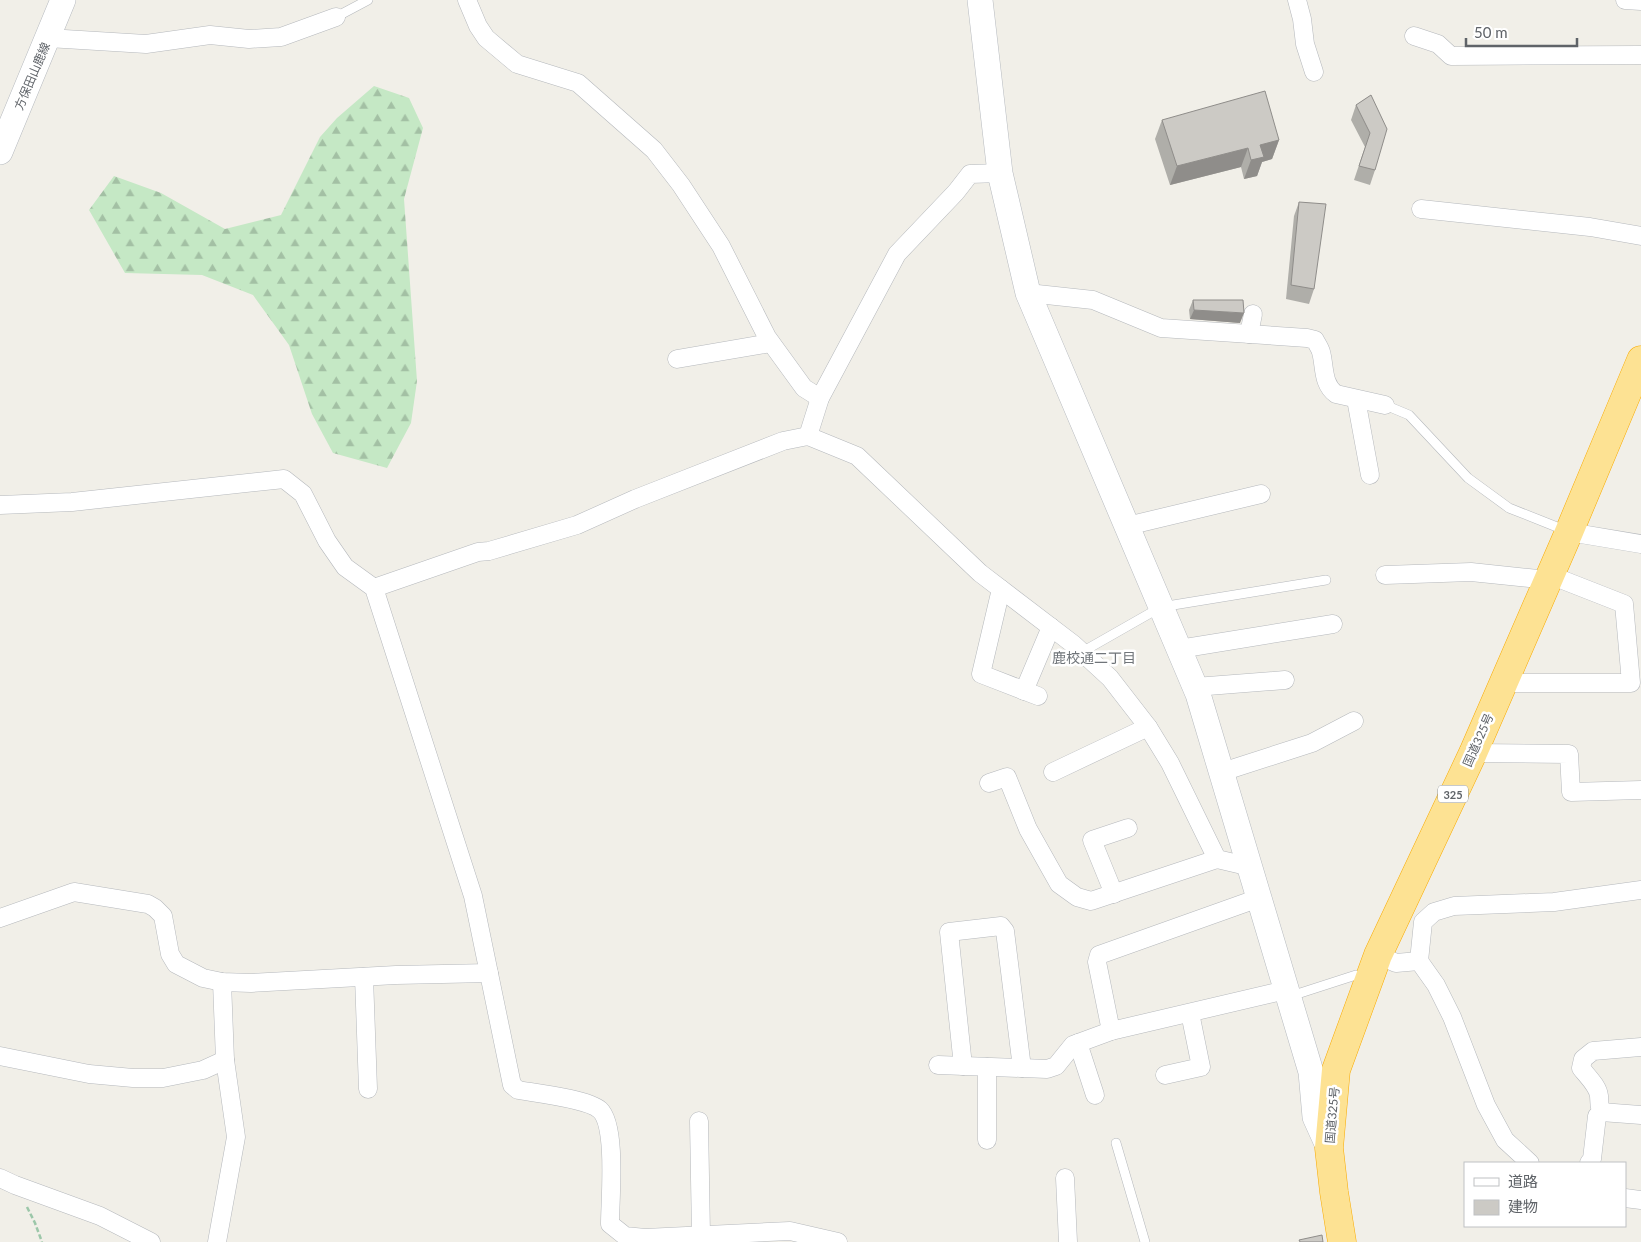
<svg xmlns="http://www.w3.org/2000/svg" width="1641" height="1242" viewBox="0 0 1641 1242" font-family="Lato,'Noto Sans JP',sans-serif">
<style>
.forest{fill:url(#forest-firs)}
.lines{fill:none;stroke-linecap:round;stroke-linejoin:round}
.lane-casing{stroke:#b5b8bc;stroke-width:10}
.street-casing{stroke:#b5b8bc;stroke-width:19}
.secondary-casing{stroke:#b6babf;stroke-width:26}
.highway-casing{stroke:#f9ab00;stroke-width:29}
.path{stroke:#9cc7a9;stroke-width:2.5;stroke-dasharray:5 2.5;stroke-linecap:butt}
.lane{stroke:#fff;stroke-width:9}
.street{stroke:#fff;stroke-width:18}
.secondary{stroke:#fff;stroke-width:25}
.highway{stroke:#fde293;stroke-width:28}
.wall{fill:#afaea9}
.shaded-wall{fill:#8f8d8a}
.building{fill:#cccac5;stroke:#8f8d8a}
.labels{text-anchor:middle;dominant-baseline:central;stroke-width:5;stroke-linejoin:round;paint-order:stroke}
.shield{fill:#fff;stroke:#8f9295;stroke-width:1}
.shield-label{font-size:11px;font-weight:bold;fill:#5f6368}
.street-label{font-size:12px;fill:#5f6368;stroke:#fff}
.neighbourhood-label{font-size:14px;fill:#70757a;stroke:#fff}
</style>
<defs>
<pattern id="forest-firs" width="22" height="20" patternUnits="userSpaceOnUse" patternTransform="scale(1.25)"><rect width="22" height="20" fill="#c5e8c5"/><path d="M5 1l3.5 6h-7zM16 11l3.5 6h-7z" fill="#a3c0a4"/></pattern>
</defs>
<rect width="100%" height="100%" fill="#f1efe8"/>
<!-- forest -->
<path class="forest" d="M374,86L409,98L423,128L404,199L417,381L411,423L387,468L333,453L312,414L289,345L253,295L202,275L125,273L89,210L114,176L161,193L225,229L281,215L320,137L337,118Z"/>
<g class="lines">
<defs>
<g id="lane">
<path d="M336,17L368,0"/>
<path d="M1385,405L1409,415L1468,478L1509,508L1567,531"/>
<path d="M1082,652L1161,607L1326,580"/>
<path d="M1291,996L1356,975L1367,978"/>
<path d="M1116,1143L1145,1242"/>
</g>
<g id="street">
<path d="M467,0L478,26L486,38L517,64L578,83L654,150L681,185L721,246L767,337L804,388L820,398"/>
<path d="M1297,0L1302,19L1305,44L1314,72"/>
<path d="M1625,0L1641,1"/>
<path d="M1414,36L1438,44L1451,56L1641,55"/>
<path d="M48,38L146,44L210,35L249,39L281,37L336,17"/>
<path d="M1421,209L1590,227L1641,236"/>
<path d="M1028,293L1093,300L1161,328L1307,338L1315,340C1317,344 1320,348 1321,352C1325,366 1322,384 1336,394L1385,405"/>
<path d="M1249,334L1253,314"/>
<path d="M677,359L771,343"/>
<path d="M1356,399L1370,475"/>
<path d="M808,436L820,398L897,254L956,192L970,174L1000,173"/>
<path d="M0,505L72,502L284,479L303,494L327,541L345,567L374,588L473,896L512,1085L518,1090C535,1093 588,1099 600,1110C617,1126 610,1200 610,1224L625,1236L645,1238L790,1231L838,1242"/>
<path d="M1127,526L1261,494"/>
<path d="M1569,532L1641,544"/>
<path d="M1385,575L1471,572L1548,580"/>
<path d="M374,588L478,552L489,551L577,525L635,499L783,441L808,436L857,456L980,573L1073,644L1110,678L1148,727L1170,763L1217,859L1251,867"/>
<path d="M1001,589L981,674L1038,696"/>
<path d="M1179,649L1333,624"/>
<path d="M1503,683H1631L1624,604L1550,575"/>
<path d="M1195,687L1285,680"/>
<path d="M1024,691L1051,627"/>
<path d="M1473,753L1569,754L1571,792L1641,790"/>
<path d="M1053,772L1148,727"/>
<path d="M1222,772L1312,743L1354,721"/>
<path d="M989,783L1007,777L1028,829L1059,884L1077,897L1091,901L1217,859"/>
<path d="M1114,894L1092,840L1128,828"/>
<path d="M0,918L74,892L148,904L155,908L163,916L170,954L176,964L203,978L222,982L251,983L396,975L489,973"/>
<path d="M1378,955L1396,963L1419,961L1436,985L1452,1017L1486,1105L1505,1140L1530,1163"/>
<path d="M1419,961L1423,922L1434,912L1454,906L1554,902L1641,890"/>
<path d="M364,977L368,1089"/>
<path d="M1111,1031L1097,962L1099,955L1259,898"/>
<path d="M1078,1043L1095,1095"/>
<path d="M0,1056L89,1074L133,1078H163L203,1070L225,1060"/>
<path d="M938,1065L1047,1069L1056,1066L1073,1045L1111,1031L1286,990"/>
<path d="M963,1066L949,932L1001,926L1005,931L1022,1068"/>
<path d="M987,1067V1140"/>
<path d="M1165,1075L1201,1067L1190,1013"/>
<path d="M1601,1112L1641,1115"/>
<path d="M699,1121L701,1235"/>
<path d="M1589,1163L1592,1159L1597,1116L1601,1112C1599,1105 1599,1102 1599,1096C1598,1086 1587,1076 1581,1068L1583,1059L1593,1051L1641,1047"/>
<path d="M0,1178L15,1185L100,1216L151,1242"/>
<path d="M1065,1178L1068,1242"/>
<path d="M1625,1198L1641,1200"/>
<path d="M217,1242L236,1137L225,1060L222,982"/>
</g>
<g id="secondary">
<path d="M980,0L1000,173L1028,293L1198,694L1311,1072L1315,1117L1329,1148"/>
<path d="M0,152L63,0"/>
</g>
<path id="highway" d="M1342,1242L1334,1192L1329,1148L1336,1070L1378,955L1473,753L1569,532L1641,360"/>
</defs>
<!-- lane casing -->
<use href="#lane" class="lane-casing"/>
<!-- street casing -->
<use href="#street" class="street-casing"/>
<!-- secondary casing -->
<use href="#secondary" class="secondary-casing"/>
<!-- highway casing -->
<use href="#highway" class="highway-casing"/>
<!-- path -->
<path class="path" d="M27,1207L35,1223L42,1242"/>
<!-- lane -->
<use href="#lane" class="lane"/>
<!-- street -->
<use href="#street" class="street"/>
<!-- secondary -->
<use href="#secondary" class="secondary"/>
<!-- highway -->
<use href="#highway" class="highway"/>
</g>
<!-- wall -->
<g class="wall">
<path d="M1371,95L1375,170L1370,185L1354,180L1365,147L1351,120L1356,105Z"/>
<path d="M1162,120L1279,140L1272,159L1262,162L1257,176L1244,179L1241,167L1170,185L1155,139Z"/>
<path d="M1299,202L1314,289L1309,304L1286,299L1294,216Z"/>
<path d="M1193,300L1240,323L1190,319L1189,310Z"/>
</g>
<!-- shaded-wall -->
<g class="shaded-wall">
<path d="M1279,140L1272,159L1262,162L1257,176L1244,179L1251,160L1260,145Z"/>
<path d="M1248,148L1241,167L1170,185L1177,166Z"/>
<path d="M1194,310L1244,313L1240,323L1190,319Z"/>
</g>
<!-- building -->
<g class="building">
<path d="M1265,91L1279,140L1260,145L1264,157L1251,160L1248,148L1177,166L1162,120Z"/>
<path d="M1371,95L1387,129L1375,170L1359,166L1370,133L1356,105Z"/>
<path d="M1299,202L1326,204L1314,289L1291,285Z"/>
<path d="M1193,300H1243L1244,313L1194,310Z"/>
<path d="M1322,1235L1323,1242H1300L1299,1240Z"/>
</g>
<g class="labels">
<!-- shield labels -->
<rect class="shield" x="1438" y="785.5" width="30" height="17" rx="4"/>
<g class="shield-label">
<text x="1453" y="794">325</text>
</g>
<!-- street labels -->
<g class="street-label">
<text transform="translate(32 76) rotate(-67)">方保田山鹿線</text>
<text transform="translate(1478 740) rotate(-66)">国道325号</text>
<text transform="translate(1332 1115) rotate(-85)">国道325号</text>
</g>
<!-- neighbourhood labels -->
<g class="neighbourhood-label">
<text x="1094" y="657">鹿校通二丁目</text>
</g>
</g>
<!-- legend -->
<rect x="1464" y="1162" width="162" height="65" fill="#ffffff" stroke="#bfc1c3"/>
<rect x="1474" y="1178" width="25" height="8" fill="#ffffff" stroke="#bfc1c3"/>
<text x="1508" y="1187" font-size="15" fill="#5f6368">道路</text>
<rect x="1474" y="1200" width="25" height="15" fill="#cccac5" stroke="#bfc1c3"/>
<text x="1508" y="1212" font-size="15" fill="#5f6368">建物</text>
<!-- scale -->
<path d="M1466 38v8h111v-8" fill="none" stroke="#5f6368" stroke-width="2.5"/>
<text x="1474" y="38" font-size="15" fill="#5f6368" stroke="#ffffff" stroke-width="4" paint-order="stroke">50 m</text>
</svg>
